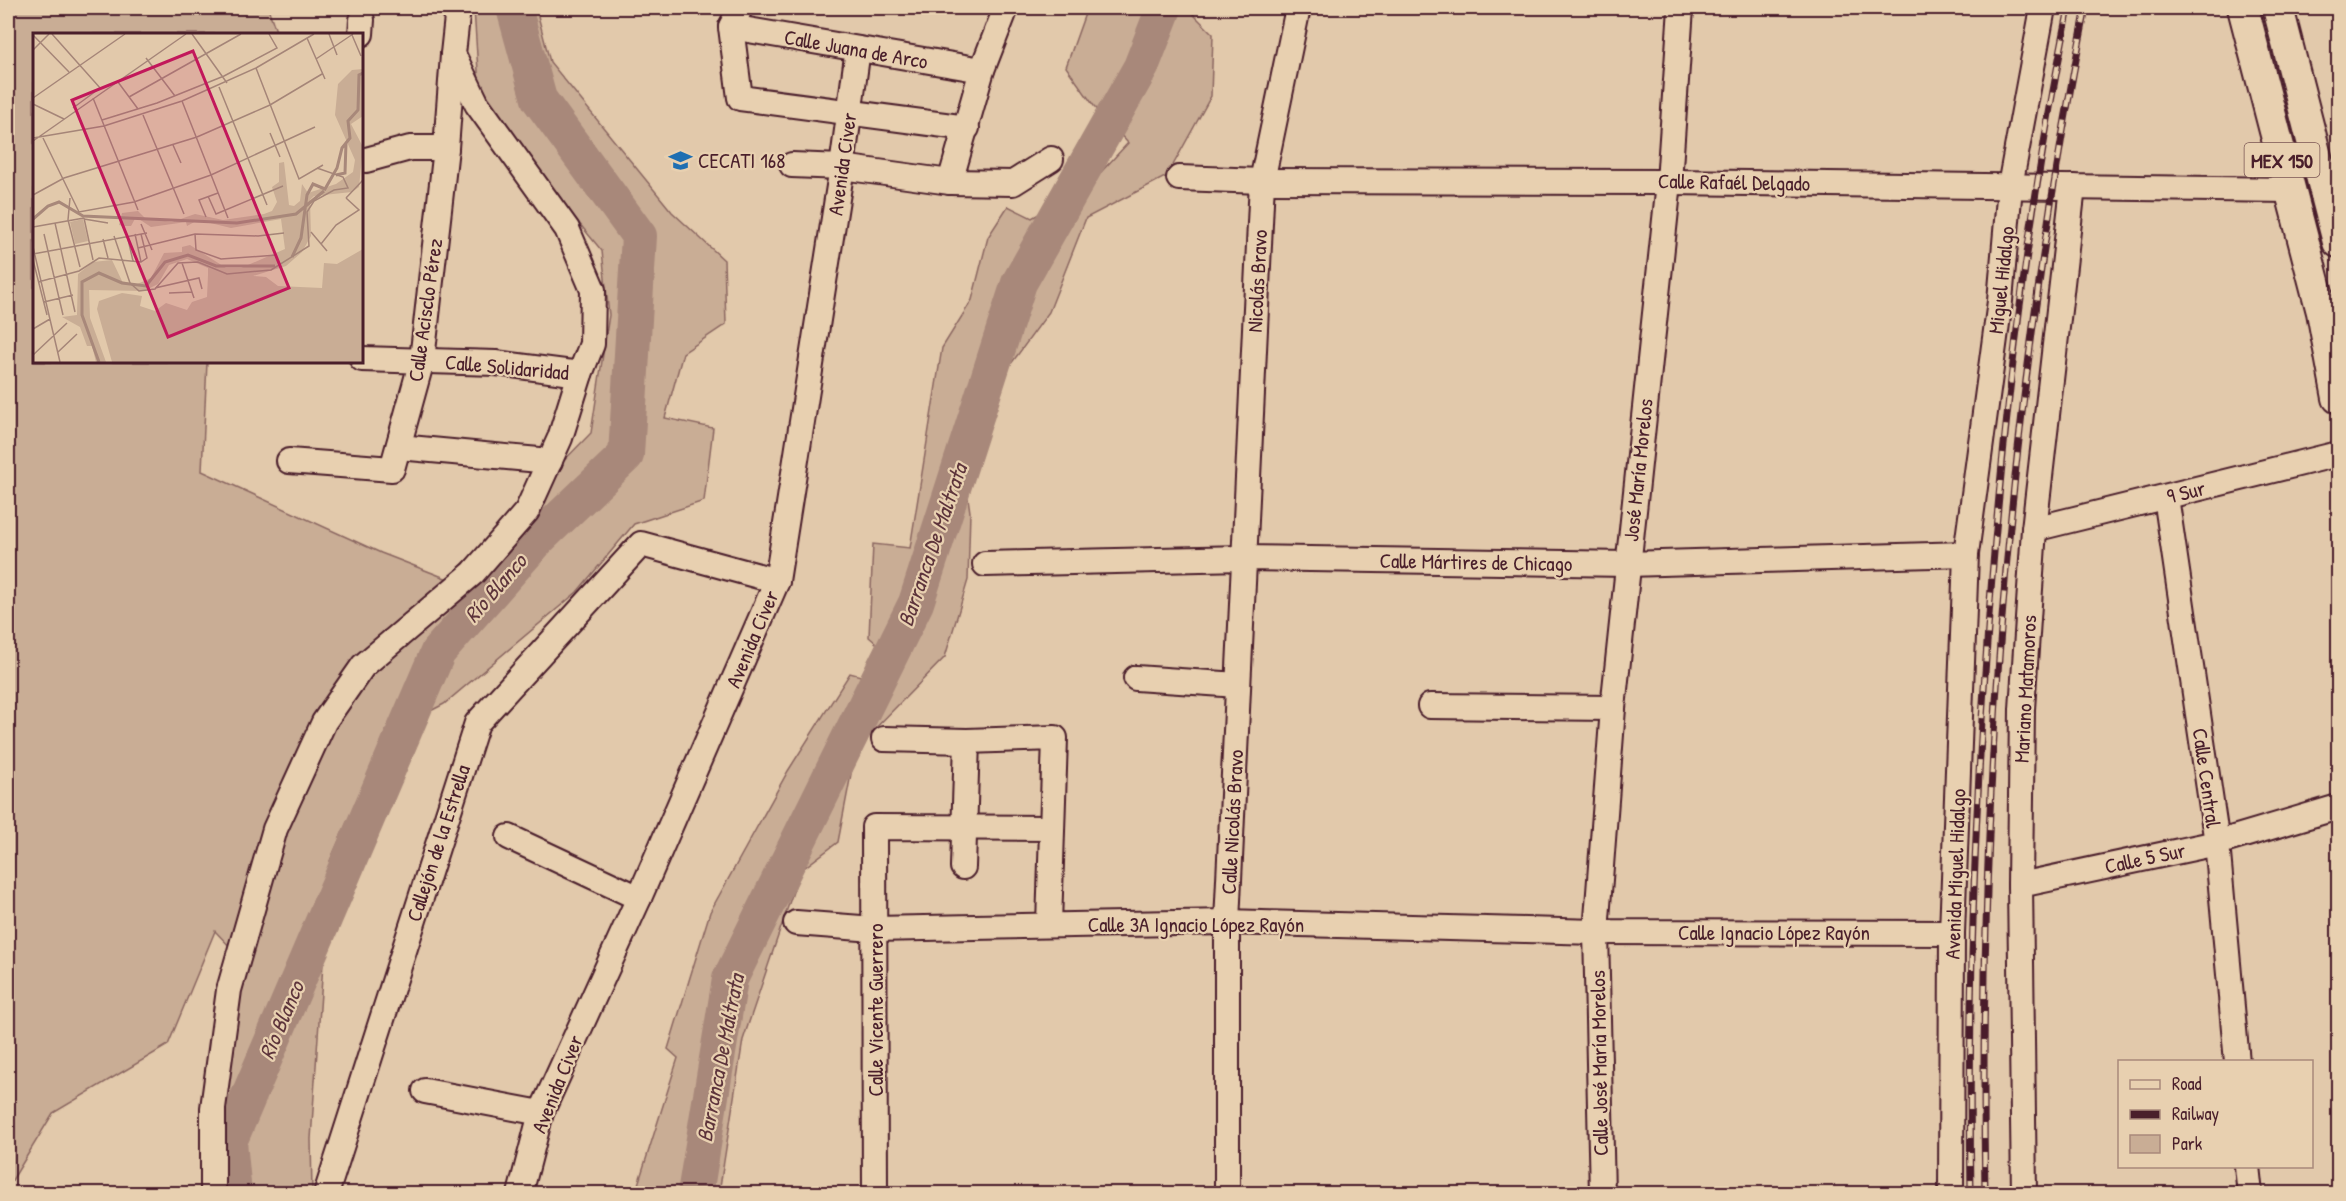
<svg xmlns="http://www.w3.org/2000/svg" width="2346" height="1201" viewBox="0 0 2346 1201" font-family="'Patrick Hand',sans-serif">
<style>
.green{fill:#c9ad95;stroke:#8a6660;stroke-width:1.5}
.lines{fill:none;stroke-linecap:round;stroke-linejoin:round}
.river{stroke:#a8887a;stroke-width:36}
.minor-casing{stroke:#4a1f2b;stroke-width:28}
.major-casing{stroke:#4a1f2b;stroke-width:34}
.minor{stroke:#e8d0b0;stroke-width:24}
.major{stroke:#e8d0b0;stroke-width:30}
.rail-casing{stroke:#4a1f2b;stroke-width:7}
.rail{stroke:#e8d0b0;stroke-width:4.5;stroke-dasharray:14;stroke-linecap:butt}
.labels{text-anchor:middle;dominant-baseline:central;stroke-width:4.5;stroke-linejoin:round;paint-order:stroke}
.shield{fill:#e8d0b0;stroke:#795453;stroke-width:1.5}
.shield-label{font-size:20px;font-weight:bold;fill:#4a1f2b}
.street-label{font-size:21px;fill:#4a1f2b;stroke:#e8d0b0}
.poi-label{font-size:21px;fill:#4a1f2b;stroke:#e8d0b0;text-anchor:start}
.water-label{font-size:22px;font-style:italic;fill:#5d343b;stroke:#e8d0b0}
.inset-river{fill:none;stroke:#a8887a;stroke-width:3}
.inset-road{fill:none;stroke:#a58578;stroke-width:1.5}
.view{fill:#c2185b;fill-opacity:0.15;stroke:#c2185b;stroke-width:3}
.inset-edge{fill:none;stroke:#4a1f2b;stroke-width:3}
</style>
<rect width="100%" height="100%" fill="#e2c9ab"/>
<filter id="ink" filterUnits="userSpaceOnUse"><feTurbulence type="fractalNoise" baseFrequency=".0167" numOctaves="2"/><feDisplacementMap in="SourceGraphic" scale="12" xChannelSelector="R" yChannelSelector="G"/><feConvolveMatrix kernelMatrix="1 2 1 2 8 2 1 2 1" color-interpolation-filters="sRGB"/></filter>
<g filter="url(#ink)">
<!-- green -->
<g class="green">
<path d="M8,8H268L277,34H34V362H207L202,471L381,553L448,579L591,433L609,315L602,251L480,103L474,8H536L550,62L672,212L724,260L726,324L683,353L665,418L713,428L704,501L634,524L577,592L444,704L386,734L330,861L311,1139L312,1193H206L235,952L215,931L168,1045L53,1113L8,1187Z"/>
<path d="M1087,8H1187L1213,34L1211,96L1167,176L1086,218L1049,312L959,435L970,512L968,580L945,657L856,748L838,842L800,871L743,1040L719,1193L635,1194L678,1058L668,1049L710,912L788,771L850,673L868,678L889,654L869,637L873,544L910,548L942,348L972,300L988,237L1008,206L1032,218L1090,184L1128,143L1094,106L1066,67Z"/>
</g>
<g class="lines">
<!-- river -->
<g class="river">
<path d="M234,1194L229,1142L438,652L538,539L626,455L639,236L539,99L514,8"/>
<path d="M695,1194L730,979L916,603L1019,283L1141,67L1164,8"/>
</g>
<defs>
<g id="minor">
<path d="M740,8L731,27L740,98L967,128"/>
<path d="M731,27L982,70"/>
<path d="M361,34L362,20"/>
<path d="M366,160L410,148H446"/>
<path d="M792,165L842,167L950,182L1013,183L1051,159"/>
<path d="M1179,178L1262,181L1669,182L2289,190"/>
<path d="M950,182L982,70L1006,8"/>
<path d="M362,359L496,363L580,374"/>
<path d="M399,447L550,461"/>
<path d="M289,461L392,469L422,360L446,148L453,55"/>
<path d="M2166,497L2217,843L2237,1062"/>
<path d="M2034,529L2338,454"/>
<path d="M985,564L1243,558L1628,564L1966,554"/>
<path d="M1136,678L1238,685"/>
<path d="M1430,706L1613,708"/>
<path d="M884,739L967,741L1055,738L1049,924"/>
<path d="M509,837L639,898"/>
<path d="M963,867L967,741"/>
<path d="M2020,885L2217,843L2338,807"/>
<path d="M796,923L874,929L1227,922L1596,932L1952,933"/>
<path d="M425,1091L541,1113"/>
<path d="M2247,1166L2250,1194"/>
<path d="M213,1194V1108L229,990L275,829L324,722L363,666L473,573L527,511L560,438L580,374L592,344L593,290L567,229L477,104L453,54L458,8"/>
<path d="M326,1194L477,723L641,544L777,581"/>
<path d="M520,1194L541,1113L639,898L777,581L842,167L858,49"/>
<path d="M875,1194L874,827L1052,828"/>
<path d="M1227,1194V922L1262,181L1298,8"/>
<path d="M1602,1194L1596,932L1613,708L1669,182L1681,8"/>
<path d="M1951,1194L1952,933L1966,554L2000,301L2010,186L2043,8"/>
<path d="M2024,1194L2020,885L2022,709L2034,529L2073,187"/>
</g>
<g id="major">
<path d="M2243,8L2322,312L2338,398"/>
<path d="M2278,8L2338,242"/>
</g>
</defs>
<!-- minor casing -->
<use href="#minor" class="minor-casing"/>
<!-- major casing -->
<use href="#major" class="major-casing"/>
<!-- minor -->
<use href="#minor" class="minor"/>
<!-- major -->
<use href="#major" class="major"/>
<defs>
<g id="rail">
<path d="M1971,1194C1968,1010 1974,826 1987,643C2002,430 2026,217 2069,8"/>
<path d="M1985,1194C1978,797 2008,397 2086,8"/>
</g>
</defs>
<!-- rail casing -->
<use href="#rail" class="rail-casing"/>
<!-- rail -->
<use href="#rail" class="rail"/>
</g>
</g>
<!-- icons -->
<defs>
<symbol id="school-bare" viewBox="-9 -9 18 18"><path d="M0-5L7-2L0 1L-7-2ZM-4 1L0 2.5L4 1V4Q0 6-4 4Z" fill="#1f6fb2" stroke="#e8d0b0" stroke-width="2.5" paint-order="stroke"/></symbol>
</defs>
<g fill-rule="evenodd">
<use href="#school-bare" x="664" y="144" width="33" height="33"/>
</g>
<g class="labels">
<!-- shield labels -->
<rect class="shield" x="2244.5" y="143" width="75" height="34" rx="4.5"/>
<g class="shield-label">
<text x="2282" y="160">MEX 150</text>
</g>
<!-- street labels -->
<g class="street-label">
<text transform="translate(856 49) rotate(10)">Calle Juana de Arco</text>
<text transform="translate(842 164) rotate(-82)">Avenida Civer</text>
<text transform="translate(1734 182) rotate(1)">Calle Rafaél Delgado</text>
<text transform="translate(2001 280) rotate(-84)">Miguel Hidalgo</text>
<text transform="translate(1257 281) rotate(-87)">Nicolás Bravo</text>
<text transform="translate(425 310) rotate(-82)">Calle Acisclo Pérez</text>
<text transform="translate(507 367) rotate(5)">Calle Solidaridad</text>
<text transform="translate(1638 470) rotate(-84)">José María Morelos</text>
<text transform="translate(2186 492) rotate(-14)">9 Sur</text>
<text transform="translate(1476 562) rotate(1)">Calle Mártires de Chicago</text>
<text transform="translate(752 639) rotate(-67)">Avenida Civer</text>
<text transform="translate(2025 689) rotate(-87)">Mariano Matamoros</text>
<text transform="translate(2207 778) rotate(82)">Calle Central</text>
<text transform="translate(1232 822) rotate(-87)">Calle Nicolás Bravo</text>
<text transform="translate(438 843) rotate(-72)">Callejón de la Estrella</text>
<text transform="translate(2145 858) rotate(-12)">Calle 5 Sur</text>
<text transform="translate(1955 874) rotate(-88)">Avenida Miguel Hidalgo</text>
<text x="1196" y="924">Calle 3A Ignacio López Rayón</text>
<text x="1774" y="932">Calle Ignacio López Rayón</text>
<text transform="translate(875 1010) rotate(-90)">Calle Vicente Guerrero</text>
<text transform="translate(1599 1063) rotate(-91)">Calle José María Morelos</text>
<text transform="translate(557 1084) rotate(-68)">Avenida Civer</text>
</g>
<!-- poi labels -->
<g class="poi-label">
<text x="698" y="160">CECATI 168</text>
</g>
<!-- water labels -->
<g class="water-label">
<text transform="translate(932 545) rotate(-71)">Barranca De Maltrata</text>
<text transform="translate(495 588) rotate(-49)">Río Blanco</text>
<text transform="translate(281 1020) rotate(-67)">Río Blanco</text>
<text transform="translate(720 1058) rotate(-79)">Barranca De Maltrata</text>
</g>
</g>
<!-- overview -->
<g transform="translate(33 33)">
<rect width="330" height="330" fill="#e2c9ab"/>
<path d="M330,36V83L318,91L330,114L326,154L319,159L281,163L277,167L278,203L269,219L253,233L220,243L233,244L245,253L289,255L291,230L304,231L330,216V329H79L64,276L66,268L89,260L109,263L107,273L122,278L133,270L154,277L159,269L174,264L175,242V235L154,226L136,232L125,251L111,258L56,257L57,285L73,329H63L59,313H54L47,294L29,284L44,282L45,241L60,229L79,227L89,248L102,252L118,245L131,220L149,219V214L157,212L193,235H208L252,216L248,186L198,195L165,187L154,193L153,189L118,194L103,184L98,193H91L86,192L89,180L105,178L112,185L139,189L162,181L190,187L231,181L239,178L244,169L239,154L246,149V130L251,129L256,172L261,173L267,168L269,151L275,160L303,151L320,139L322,127L302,82L305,51L319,37ZM50,186L55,208L42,211L37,189Z" fill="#c9ad95"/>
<path class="inset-river" d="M303,142L312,140L313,110M0,186L15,173L26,169L50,183L204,190L263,181L291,158M259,224L268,205L274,162L280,151L292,156L304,135L309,115L317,105L315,88L325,77L326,42L330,40M66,329L49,282V249L66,240L89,250L113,253L132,229L155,222L183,233H242"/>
<path class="inset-road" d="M19,1L68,56M159,1L194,50M296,1L304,22M0,2L36,39M319,2L328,23M274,5L292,46M0,17L16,1M113,25L142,63M283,26L320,1M223,35L266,146L290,132M85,49L105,76M186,54L234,172M96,64L208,1M0,65L92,1M60,65L105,177M149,68L195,185M0,71L31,86M40,75L67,55M110,82L151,181M69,87L124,70L191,43L244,15L236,1M237,100L247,124M0,105L71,93L149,68L223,35L281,1M10,105L46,179L101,169L178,142L282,94M0,108L153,1M140,112L148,130M0,162L31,145L164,104L237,72L289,41M175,163L183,181L250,153M37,165L35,187L47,234M313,165L330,147M173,184L166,167L185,160M51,185L60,227M51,186L75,190M22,190L42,279M108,191L119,217M0,194L51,185M278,199L294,218M11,201L30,282M102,201L108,229M162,201L163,217L188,226L244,222M94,202L100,228M81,203L97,250L106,258L122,256L145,230L165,229L194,241L238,237L276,213L274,179L281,168L301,157L315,155L310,144L284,135M70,206L75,225M288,211L303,192L326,177L313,165M0,214L27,329M105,215L162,201L225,203L251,200M0,221L114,200M0,227L14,282M149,230L161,265M5,249L46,238L66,225L108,229L114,225L108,201M122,255L166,245L169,256M136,260L159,259M11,269L40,262M0,296L17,286M25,319L44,301M0,322L34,290"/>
<path class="view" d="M160,18L256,255L135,304L39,67Z"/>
<rect width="330" height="330" class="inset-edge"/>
</g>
<!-- margin -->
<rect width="2346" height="1201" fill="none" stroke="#e8d0b0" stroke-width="30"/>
<rect x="15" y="15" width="2316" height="1171" fill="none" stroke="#4a1f2b" stroke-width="2" filter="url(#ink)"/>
<!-- legend -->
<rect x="2118" y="1060" width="195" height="108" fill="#e8d0b0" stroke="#a9897b" stroke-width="1.5"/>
<rect x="2130" y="1080" width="30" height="9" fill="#e8d0b0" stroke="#a9897b" stroke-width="1.5"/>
<text x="2172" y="1090" font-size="18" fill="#4a1f2b">Road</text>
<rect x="2130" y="1110" width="30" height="9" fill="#4a1f2b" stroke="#a9897b" stroke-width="1.5"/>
<text x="2172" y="1120" font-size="18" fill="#4a1f2b">Railway</text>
<rect x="2130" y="1135" width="30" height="18" fill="#c9ad95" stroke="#a9897b" stroke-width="1.5"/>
<text x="2172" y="1150" font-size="18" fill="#4a1f2b">Park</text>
</svg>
